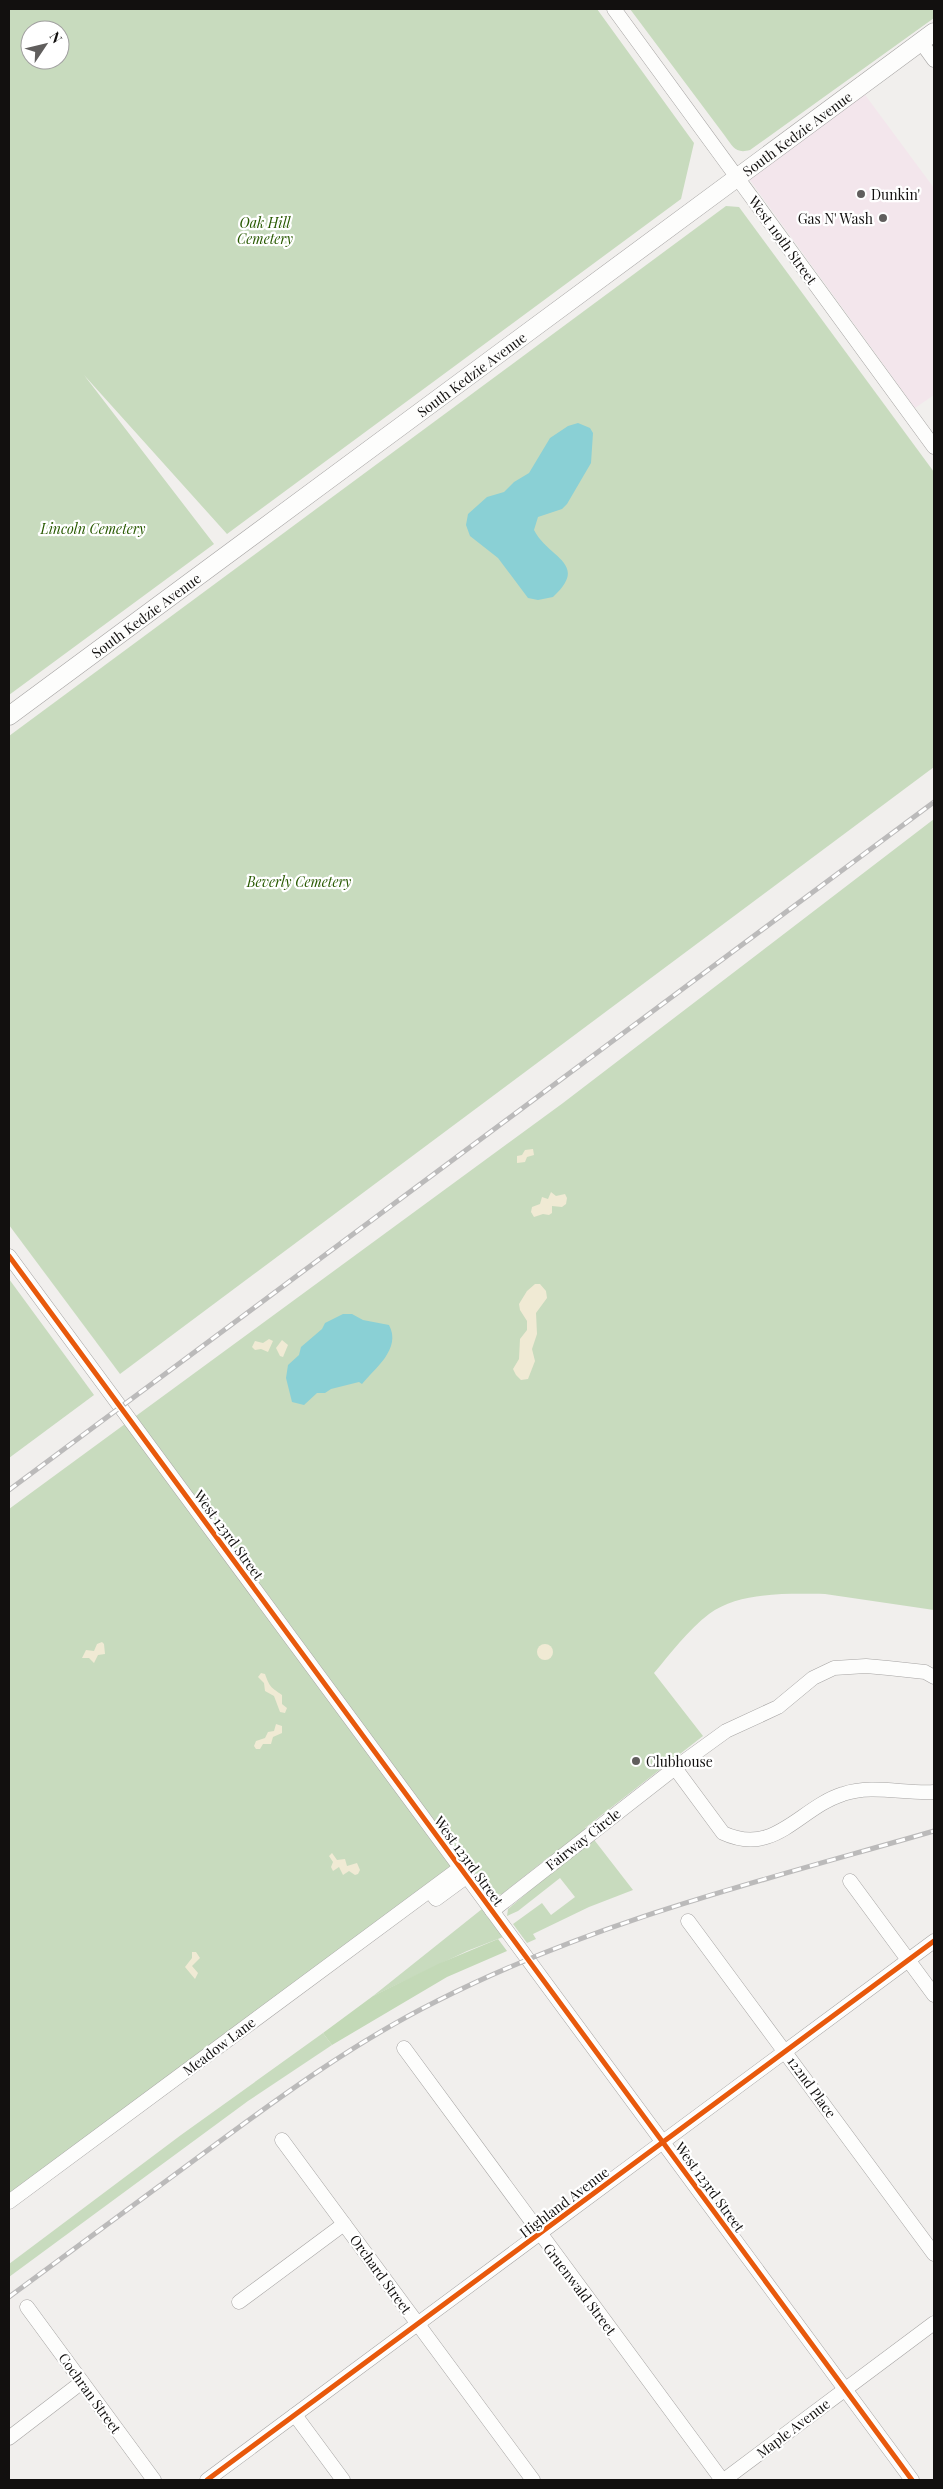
<svg xmlns="http://www.w3.org/2000/svg" width="943" height="2489" viewBox="0 0 943 2489" font-family="'Playfair Display',serif">
<style>
.industrial{fill:#f3e6ec}
.green{fill:#c8dbbe;fill-rule:evenodd}
.forest{fill:#c3d9b7}
.sand{fill:#f0ead4}
.water{fill:#8ad0d5}
.lines{fill:none;stroke-linecap:round;stroke-linejoin:round}
.minor-casing{stroke:#a6a4a3;stroke-width:15}
.major-casing{stroke:#a6a4a3;stroke-width:19}
.minor{stroke:#fdfdfc;stroke-width:14}
.major{stroke:#fdfdfc;stroke-width:18}
.rail-casing{stroke:#bbbaba;stroke-width:5}
.rail{stroke:#fff;stroke-width:3;stroke-dasharray:9;stroke-linecap:butt}
.cycleway-casing{stroke:#fff;stroke-width:8}
.cycleway{stroke:#e8590c;stroke-width:5}
.poi-dot{fill:#605e5d;stroke:#fff;stroke-width:2}
.labels{text-anchor:middle;dominant-baseline:central;stroke-width:4.5;stroke-linejoin:round;paint-order:stroke}
.street-label{font-size:14px;fill:#12100f;stroke:#fff}
.poi-label{font-size:14px;fill:#12100f;stroke:#fff;text-anchor:start}
.park-label{font-size:14px;font-style:italic;fill:#285900;stroke:#fff}
</style>
<rect width="100%" height="100%" fill="#f1efed"/>
<!-- industrial -->
<path class="industrial" d="M863,92L934,188V395L915,408L747,176Z"/>
<!-- green -->
<g class="green">
<path d="M9,9H597L694,143L681,199L227,534L84,375L214,544L9,695ZM30,30H60V60H30Z"/>
<path d="M630,9H934V18L750,150C736,154 733,147 725,136Z"/>
<path d="M726,206L739,207L934,472V767L120,1374L9,1225V736Z"/>
<path d="M934,819V1610L825,1594C789,1594 740,1591 709,1614C688,1630 671,1653 654,1673L703,1736L585,1828L633,1890L589,1907L533,1934L536,1939L527,1943L513,1924L542,1903L551,1915L575,1897L560,1878L518,1911L507,1916L508,1909L558,1867L550,1856L502,1894L497,1895L488,1891L463,1857L9,2194V1509L563,1103Z"/>
<path d="M9,1279L94,1395L9,1458Z"/>
<path d="M482,1909L503,1937L467,1951L373,1996Z"/>
<path d="M323,2033L332,2045L248,2101L9,2277V2264L181,2135Z"/>
</g>
<!-- forest -->
<path class="forest" d="M498,1939L507,1951L447,1977L332,2045L323,2033L373,1996L438,1964Z"/>
<!-- sand -->
<g class="sand">
<path d="M533,1149L534,1155L527,1157L525,1162L517,1163V1156L522,1155L525,1150Z"/>
<path d="M551,1192L556,1196L565,1194L567,1198L566,1204L562,1207L552,1206V1213L549,1215L543,1214L534,1217L531,1212L532,1207L540,1204L542,1197L548,1199Z"/>
<path d="M535,1284H540L546,1291L547,1298L536,1313L537,1334L532,1349L535,1361L528,1379L521,1380L516,1375L513,1369L519,1359L520,1339L527,1330V1321L520,1310L519,1304L527,1291Z"/>
<path d="M269,1339L273,1341L268,1352L261,1349L255,1350L252,1347L255,1341L263,1343Z"/>
<path d="M282,1340L288,1345L283,1357L280,1356L276,1348Z"/>
<path d="M102,1642L104,1644L105,1654L98,1655L94,1663L89,1658H82L86,1650L94,1651L97,1644Z"/>
<circle cx="545" cy="1652" r="8"/>
<path d="M261,1673L265,1674C270,1688 271,1687 282,1695V1704L287,1708L285,1713L280,1712L274,1696L265,1691L264,1683L258,1677Z"/>
<path d="M276,1724L282,1726V1733L273,1737L271,1744H263L260,1749H256L254,1746L256,1741L265,1738L268,1732L274,1731Z"/>
<path d="M332,1853L337,1860L345,1859L347,1866L357,1863L360,1870L358,1874L355,1875L349,1871L343,1875L339,1867L333,1871L331,1867L333,1862L329,1856Z"/>
<path d="M192,1952H196L200,1958L192,1966L198,1973L195,1979L185,1967L192,1958Z"/>
</g>
<!-- water -->
<g class="water">
<path d="M578,423L590,428L593,433L591,463L567,504L562,509L538,517L534,530C548,558 590,563 553,597L538,600L528,598L498,558L470,536L466,525L468,514L487,497L504,492L514,482L529,473L550,438L568,426Z"/>
<path d="M343,1314H352L363,1320L389,1325C402,1349 374,1369 362,1384L359,1382L331,1389L325,1393H317L304,1405L292,1402L286,1378L288,1365L299,1355L301,1347L322,1329L325,1323Z"/>
</g>
<g class="lines">
<defs>
<g id="minor">
<path d="M614,9L934,447"/>
<path d="M921,42L934,60"/>
<path d="M9,1256L912,2480"/>
<path d="M934,1677L925,1672L888,1668L866,1666L834,1668L813,1678L778,1707L726,1731L675,1768L723,1833C775,1857 799,1808 843,1794C872,1784 904,1794 934,1792"/>
<path d="M850,1881L934,1995"/>
<path d="M430,1891L436,1899L466,1877"/>
<path d="M492,1911L675,1768"/>
<path d="M688,1921L934,2254"/>
<path d="M404,2048L722,2480"/>
<path d="M282,2140L533,2480"/>
<path d="M9,2202L460,1868"/>
<path d="M239,2302L344,2224"/>
<path d="M27,2307L154,2480"/>
<path d="M295,2415L343,2480"/>
<path d="M9,2438L82,2382"/>
<path d="M207,2480L934,1941"/>
<path d="M724,2480L934,2323"/>
</g>
<g id="major">
<path id="s1" d="M9,716L934,32"/>
</g>
</defs>
<!-- minor casing -->
<use href="#minor" class="minor-casing"/>
<!-- major casing -->
<use href="#major" class="major-casing"/>
<!-- minor -->
<use href="#minor" class="minor"/>
<!-- major -->
<use href="#major" class="major"/>
<defs>
<g id="rail">
<path d="M9,1490L934,802"/>
<path d="M9,2297C75,2248 142,2199 208,2150C281,2096 355,2042 437,2001C595,1921 764,1880 934,1831"/>
</g>
</defs>
<!-- rail casing -->
<use href="#rail" class="rail-casing"/>
<!-- rail -->
<use href="#rail" class="rail"/>
<defs>
<g id="cycleway">
<path d="M9,1256L912,2480"/>
<path d="M207,2480L934,1941"/>
</g>
</defs>
<!-- cycleway casing -->
<use href="#cycleway" class="cycleway-casing"/>
<!-- cycleway -->
<use href="#cycleway" class="cycleway"/>
</g>
<!-- markers -->
<g class="poi-dot">
<circle cx="861" cy="194" r="5"/>
<circle cx="883" cy="218" r="5"/>
<circle cx="636" cy="1761" r="5"/>
</g>
<g class="labels">
<!-- street labels -->
<g class="street-label">
<text stroke="none"><textPath href="#s1" startOffset="980">South Kedzie Avenue</textPath></text>
<text transform="translate(783 240) rotate(54)">West 119th Street</text>
<text stroke="none"><textPath href="#s1" startOffset="575">South Kedzie Avenue</textPath></text>
<text stroke="none"><textPath href="#s1" startOffset="170">South Kedzie Avenue</textPath></text>
<text transform="translate(229 1535) rotate(54)">West 123rd Street</text>
<text transform="translate(583 1839) rotate(-38)">Fairway Circle</text>
<text transform="translate(469 1861) rotate(54)">West 123rd Street</text>
<text transform="translate(219 2046) rotate(-37)">Meadow Lane</text>
<text transform="translate(812 2087) rotate(54)">122nd Place</text>
<text transform="translate(710 2187) rotate(54)">West 123rd Street</text>
<text transform="translate(564 2202) rotate(-37)">Highland Avenue</text>
<text transform="translate(381 2274) rotate(54)">Orchard Street</text>
<text transform="translate(580 2289) rotate(53)">Gruenwald Street</text>
<text transform="translate(90 2393) rotate(54)">Cochran Street</text>
<text transform="translate(793 2428) rotate(-37)">Maple Avenue</text>
</g>
<!-- poi labels -->
<g class="poi-label">
<text x="871" y="194">Dunkin'</text>
<text x="873" y="218" text-anchor="end">Gas N' Wash</text>
<text x="646" y="1761">Clubhouse</text>
</g>
<!-- park labels -->
<g class="park-label">
<text x="265" y="222">Oak Hill<tspan x="265" dy="16">Cemetery</tspan></text>
<text x="93" y="528">Lincoln Cemetery</text>
<text x="299" y="881">Beverly Cemetery</text>
</g>
</g>
<!-- border -->
<rect width="943" height="2489" fill="none" stroke="#12100f" stroke-width="20"/>
<!-- north arrow -->
<g transform="translate(45 45) rotate(55)"><circle r="24" fill="#ffffff" stroke="#a09f9f"/>
<path d="M0-4L9 19L0 12L-9 19Z" fill="#605e5d"/>
<text y="-8" font-size="14" font-weight="bold" text-anchor="middle" fill="#12100f">N</text>
</g>
</svg>
